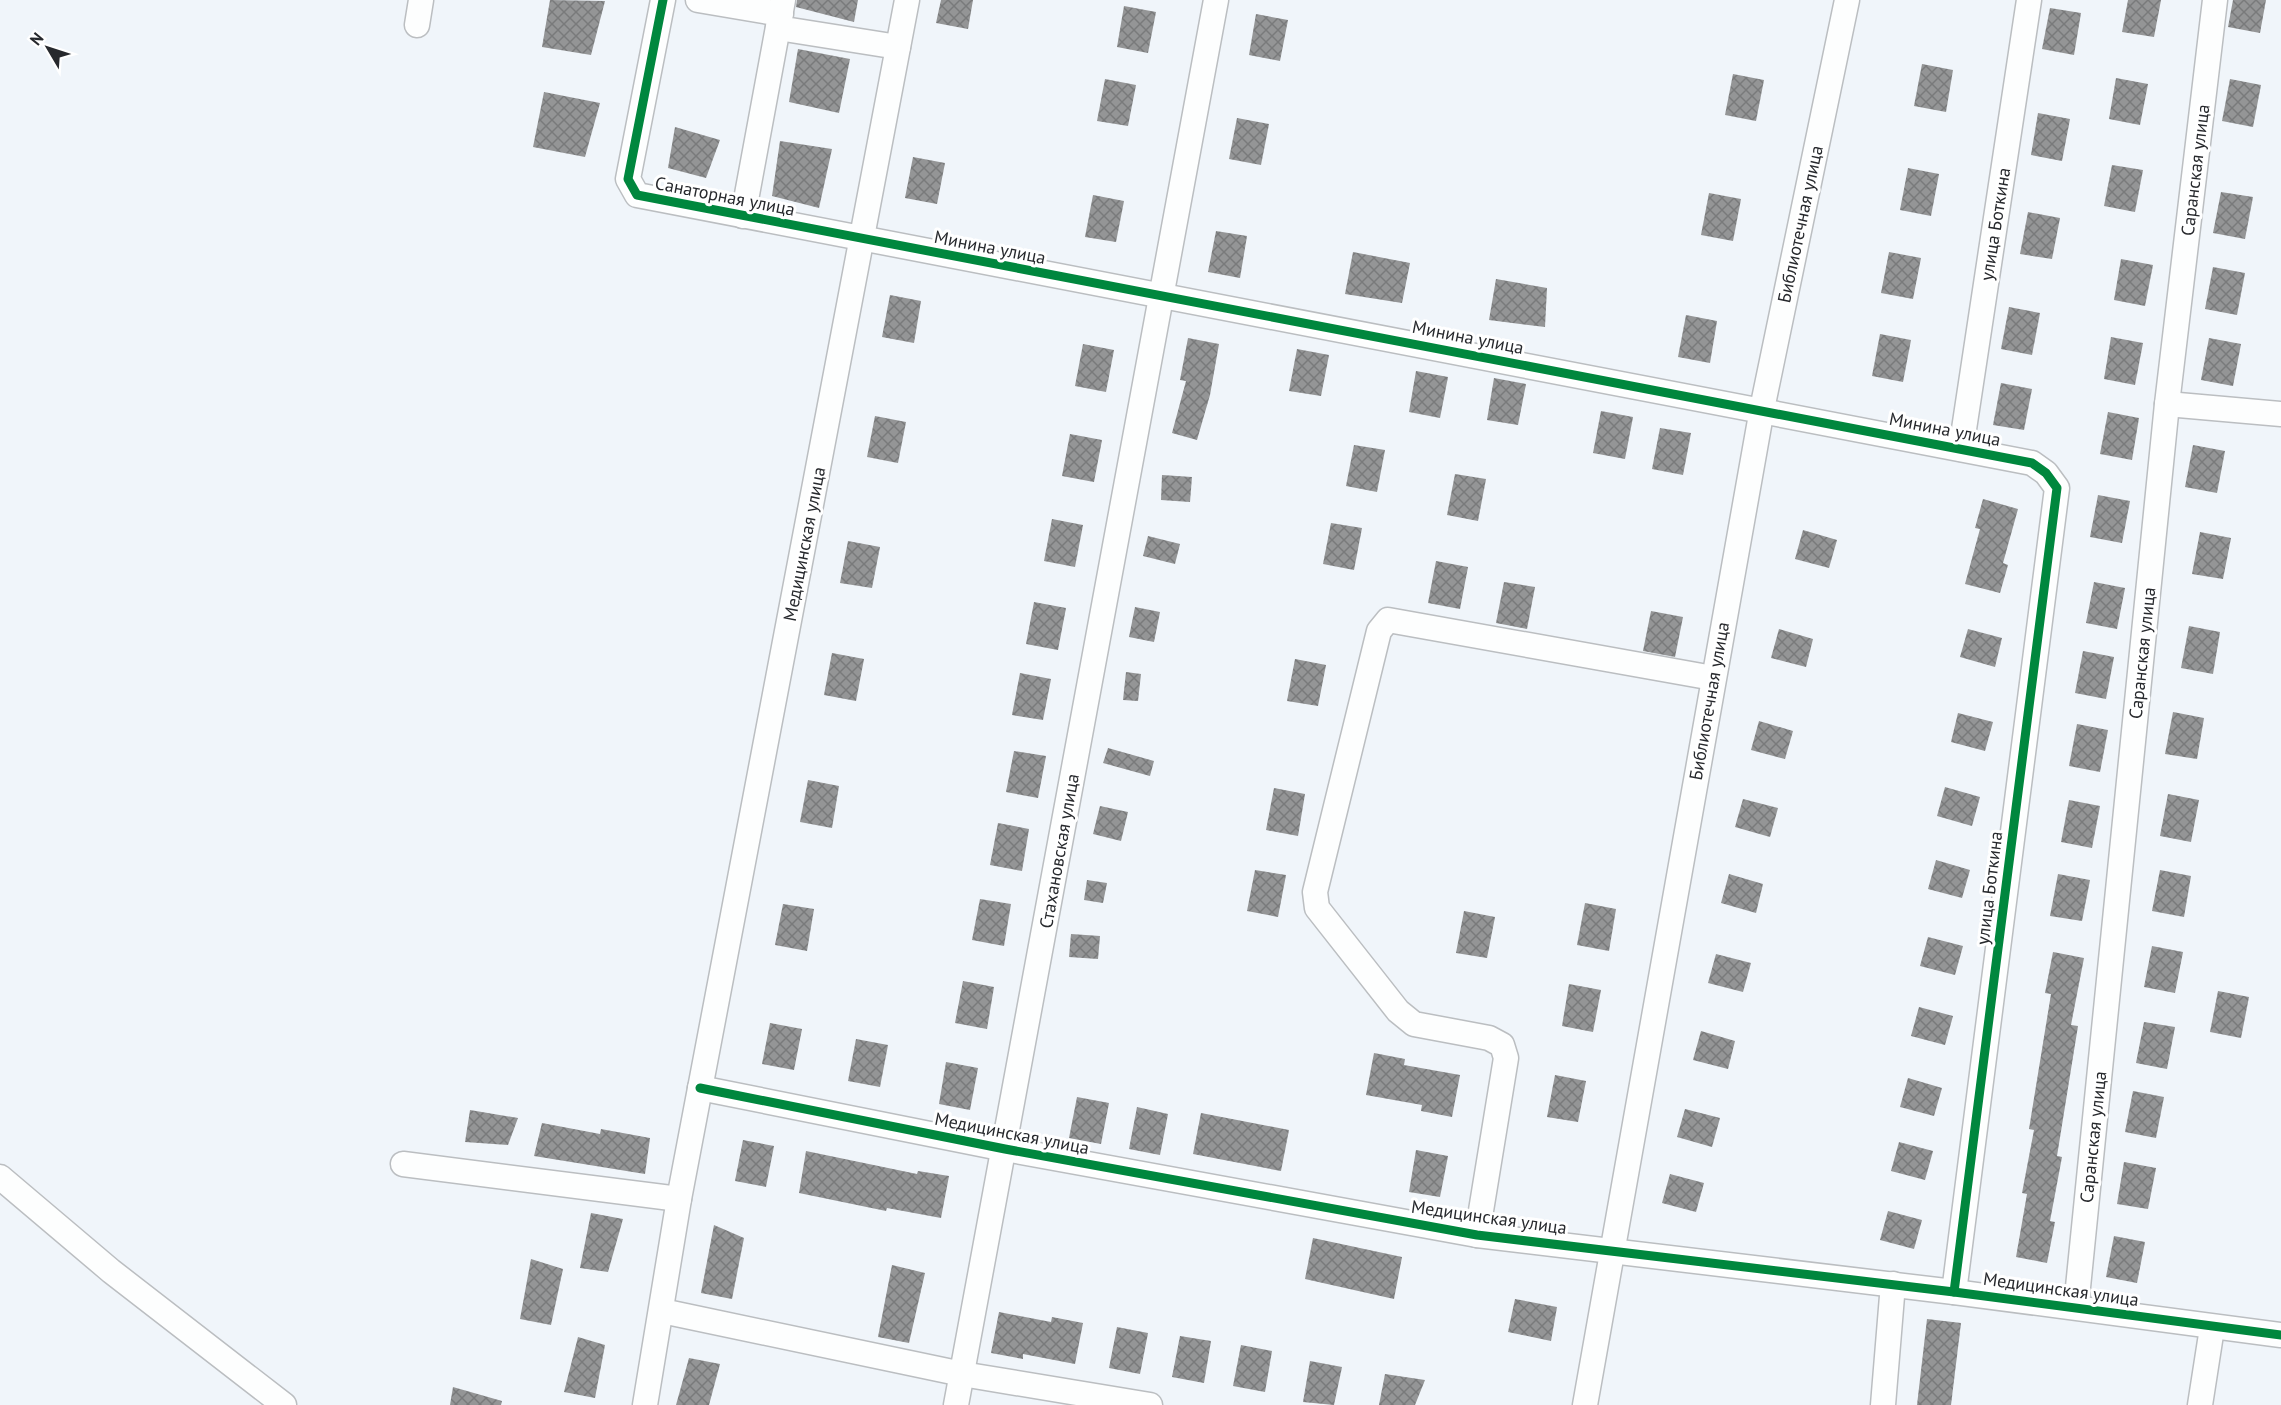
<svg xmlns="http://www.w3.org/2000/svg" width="2281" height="1405" viewBox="0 0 2281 1405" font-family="'PT Sans',sans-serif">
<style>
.building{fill:url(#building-cross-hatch)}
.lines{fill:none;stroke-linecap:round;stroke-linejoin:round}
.minor-casing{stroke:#bbbec1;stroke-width:27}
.minor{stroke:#fdfefe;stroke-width:24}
.cycleway-casing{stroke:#fff;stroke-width:13}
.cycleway{stroke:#00873e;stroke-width:9}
.labels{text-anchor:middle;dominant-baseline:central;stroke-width:6;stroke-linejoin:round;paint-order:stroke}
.street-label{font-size:18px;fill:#27292d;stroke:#fff}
</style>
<defs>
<pattern id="building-cross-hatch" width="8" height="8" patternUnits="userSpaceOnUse" patternTransform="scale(1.5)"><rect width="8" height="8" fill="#949596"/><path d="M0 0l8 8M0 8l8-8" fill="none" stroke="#797a7b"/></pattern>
</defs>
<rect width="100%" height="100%" fill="#f0f5fa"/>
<!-- building -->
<g class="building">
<path d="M550,0L605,1L591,55L542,47Z"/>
<path d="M797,0H858L854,22L796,7Z"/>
<path d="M941,0H973L968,29L936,23Z"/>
<path d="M2128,0H2161L2154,37L2122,32Z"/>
<path d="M2233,0H2266L2260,33L2228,27Z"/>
<path d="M1124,6L1156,12L1148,53L1117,47Z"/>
<path d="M2050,8L2081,13L2074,55L2042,49Z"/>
<path d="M1256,14L1288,20L1280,61L1249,55Z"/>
<path d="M798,49L850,59L839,113L789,102Z"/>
<path d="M1922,64L1953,70L1946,112L1914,106Z"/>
<path d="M1733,74L1764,80L1756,121L1725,115Z"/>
<path d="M2116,78L2148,84L2140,125L2109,119Z"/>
<path d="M1105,79L1136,85L1128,126L1097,121Z"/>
<path d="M2230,79L2261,85L2253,127L2222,121Z"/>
<path d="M544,92L600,103L585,157L533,147Z"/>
<path d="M2038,113L2070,119L2062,161L2031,155Z"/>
<path d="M1237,118L1269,124L1261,165L1229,159Z"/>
<path d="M675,127L720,140L706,178L668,168Z"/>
<path d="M780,141L832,149L819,208L772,196Z"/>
<path d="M913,157L945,163L937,204L905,198Z"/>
<path d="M2112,165L2143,170L2135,212L2104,206Z"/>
<path d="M1908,168L1939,174L1931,216L1900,210Z"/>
<path d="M2221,192L2253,197L2245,239L2213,233Z"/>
<path d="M1709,193L1741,199L1733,241L1701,235Z"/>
<path d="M1093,195L1124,201L1116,242L1085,237Z"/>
<path d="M2028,212L2060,218L2052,259L2020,254Z"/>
<path d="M1216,231L1247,236L1240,278L1208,272Z"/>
<path d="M1353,252L1410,263L1402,303L1345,294Z"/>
<path d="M1889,252L1921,258L1913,299L1881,293Z"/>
<path d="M2121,259L2153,265L2145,306L2114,300Z"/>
<path d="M2213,267L2245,273L2237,315L2205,309Z"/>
<path d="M1496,279L1547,288L1545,327L1489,320Z"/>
<path d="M890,295L921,301L914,343L882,337Z"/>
<path d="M2009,307L2040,313L2032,355L2001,349Z"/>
<path d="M1686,315L1717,321L1710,363L1678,357Z"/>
<path d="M1880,334L1911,340L1903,382L1872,376Z"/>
<path d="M2111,337L2143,343L2135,385L2104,379Z"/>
<path d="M1188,338L1219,344L1210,395L1197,440L1172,433L1186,381L1180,380Z"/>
<path d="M2209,338L2241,344L2233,386L2201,380Z"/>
<path d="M1083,344L1114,350L1106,392L1075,386Z"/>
<path d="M1297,349L1329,355L1321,396L1289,391Z"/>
<path d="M1416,371L1448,377L1440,418L1409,412Z"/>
<path d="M1494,378L1526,384L1518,425L1487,420Z"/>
<path d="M2001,383L2032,389L2024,430L1993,425Z"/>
<path d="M1601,411L1633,417L1625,459L1593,453Z"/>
<path d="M2108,412L2139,418L2132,460L2100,454Z"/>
<path d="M875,416L906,422L898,463L867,457Z"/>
<path d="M1660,428L1691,433L1683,475L1652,469Z"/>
<path d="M1070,434L1102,440L1094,482L1062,476Z"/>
<path d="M1354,445L1385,450L1377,492L1346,486Z"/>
<path d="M2193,445L2225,451L2217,493L2185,487Z"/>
<path d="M1455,474L1486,479L1478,521L1447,515Z"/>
<path d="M1162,475L1192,477L1190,502L1161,500Z"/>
<path d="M2098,495L2130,501L2122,543L2090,537Z"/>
<path d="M1983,499L2018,509L2003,563L2008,565L2000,593L1965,584L1980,529L1975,528Z"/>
<path d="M1052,519L1083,525L1075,567L1044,561Z"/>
<path d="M1331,523L1362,528L1354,570L1323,564Z"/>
<path d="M1803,530L1837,540L1829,568L1795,559Z"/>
<path d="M2200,532L2231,538L2223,579L2192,574Z"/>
<path d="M1148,536L1180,544L1175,564L1143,556Z"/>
<path d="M848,541L880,547L872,588L840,583Z"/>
<path d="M1436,561L1468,567L1460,609L1428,603Z"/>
<path d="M1504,582L1535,587L1527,629L1496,623Z"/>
<path d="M2094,582L2125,588L2117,629L2086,623Z"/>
<path d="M1034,602L1066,608L1058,650L1026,644Z"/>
<path d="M1135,607L1160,612L1154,642L1129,637Z"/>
<path d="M1651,611L1683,617L1675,657L1643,651Z"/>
<path d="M2189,626L2220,632L2213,674L2181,668Z"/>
<path d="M1779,629L1813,639L1806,667L1771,658Z"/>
<path d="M1968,629L2002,638L1995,667L1960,657Z"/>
<path d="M2083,651L2114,657L2106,699L2075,693Z"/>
<path d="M832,653L864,659L856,701L824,695Z"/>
<path d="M1295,659L1326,665L1318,706L1287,701Z"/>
<path d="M1126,672L1141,674L1138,701L1123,700Z"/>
<path d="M1020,673L1051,679L1043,720L1012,715Z"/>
<path d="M2173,712L2204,718L2197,759L2165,754Z"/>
<path d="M1958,713L1993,722L1985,751L1951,742Z"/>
<path d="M1759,721L1793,731L1785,759L1751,750Z"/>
<path d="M2077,724L2108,730L2100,772L2069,766Z"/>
<path d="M1108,748L1154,761L1150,776L1103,763Z"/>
<path d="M1014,751L1046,756L1038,798L1006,792Z"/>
<path d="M808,780L839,786L832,828L800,822Z"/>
<path d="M1945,787L1980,797L1972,826L1937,816Z"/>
<path d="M1274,788L1305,794L1298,836L1266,830Z"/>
<path d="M2168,794L2199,800L2191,842L2160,836Z"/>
<path d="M1743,799L1778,808L1770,837L1735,827Z"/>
<path d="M2069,800L2100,806L2092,848L2061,842Z"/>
<path d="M1100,806L1128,812L1121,841L1093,834Z"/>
<path d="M998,823L1029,829L1022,871L990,865Z"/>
<path d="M1936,860L1970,870L1962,898L1928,889Z"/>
<path d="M1255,870L1286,875L1278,917L1247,911Z"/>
<path d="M2160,870L2191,876L2184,917L2152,911Z"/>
<path d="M1729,874L1763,884L1756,913L1721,903Z"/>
<path d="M2058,874L2090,880L2082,921L2050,916Z"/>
<path d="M1087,880L1107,883L1103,903L1084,900Z"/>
<path d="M980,899L1011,904L1004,946L972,940Z"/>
<path d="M1585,903L1616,909L1609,951L1577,945Z"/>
<path d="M783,904L814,909L807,951L775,945Z"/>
<path d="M1464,911L1495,917L1487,958L1456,953Z"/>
<path d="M1071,934L1100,936L1098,959L1069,957Z"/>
<path d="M1928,937L1963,946L1955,975L1920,966Z"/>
<path d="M2152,946L2183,952L2175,993L2144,987Z"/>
<path d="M2053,952L2084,958L2071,1025L2078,1026L2057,1156L2062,1157L2050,1221L2055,1222L2047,1263L2016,1257L2027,1194L2022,1193L2034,1130L2029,1129L2051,994L2045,993Z"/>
<path d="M1716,954L1751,963L1743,992L1708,983Z"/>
<path d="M963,981L994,987L987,1029L955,1023Z"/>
<path d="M1569,984L1601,990L1593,1032L1562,1026Z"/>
<path d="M2218,991L2249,997L2241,1038L2210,1032Z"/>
<path d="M1919,1007L1953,1016L1945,1045L1911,1036Z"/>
<path d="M2144,1022L2175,1027L2167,1069L2136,1063Z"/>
<path d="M770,1023L802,1029L794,1070L762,1064Z"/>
<path d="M1701,1031L1735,1041L1728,1069L1693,1060Z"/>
<path d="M856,1039L888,1045L880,1087L848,1081Z"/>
<path d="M1374,1053L1405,1059L1404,1065L1460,1075L1452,1117L1421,1111L1422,1105L1366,1095Z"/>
<path d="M946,1062L978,1068L970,1110L939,1104Z"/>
<path d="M1555,1075L1586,1081L1578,1122L1547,1117Z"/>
<path d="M1908,1078L1942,1088L1934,1116L1900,1107Z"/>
<path d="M2133,1091L2164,1097L2156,1138L2125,1132Z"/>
<path d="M1077,1097L1109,1103L1101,1144L1069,1138Z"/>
<path d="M1137,1107L1168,1114L1160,1155L1129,1149Z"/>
<path d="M1685,1109L1720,1118L1712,1147L1677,1137Z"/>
<path d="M470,1110L518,1118L508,1145L465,1142Z"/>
<path d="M1201,1113L1289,1130L1281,1171L1193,1154Z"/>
<path d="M542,1123L600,1134L601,1129L650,1138L645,1174L534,1156Z"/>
<path d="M743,1140L774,1146L766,1187L735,1181Z"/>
<path d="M1899,1142L1933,1151L1925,1180L1891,1171Z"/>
<path d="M1416,1150L1448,1156L1440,1197L1409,1192Z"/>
<path d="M806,1151L917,1174L918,1171L949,1176L941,1218L887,1208L886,1211L799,1193Z"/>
<path d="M2124,1162L2156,1168L2148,1209L2117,1204Z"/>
<path d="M1670,1174L1704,1183L1696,1212L1662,1203Z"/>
<path d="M1888,1211L1922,1220L1914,1249L1880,1240Z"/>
<path d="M591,1213L623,1219L608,1272L580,1268Z"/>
<path d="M714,1225L744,1238L732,1299L701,1293Z"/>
<path d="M2114,1236L2145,1242L2137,1283L2106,1277Z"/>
<path d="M1313,1238L1402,1257L1394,1299L1305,1279Z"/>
<path d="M531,1259L563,1269L551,1325L520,1319Z"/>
<path d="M892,1265L925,1273L909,1343L878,1337Z"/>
<path d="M1515,1299L1557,1307L1551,1341L1508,1332Z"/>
<path d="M999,1312L1051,1322L1052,1317L1083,1323L1075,1364L1023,1354V1359L991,1353Z"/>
<path d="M1927,1319L1961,1323L1951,1405H1917Z"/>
<path d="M1117,1327L1148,1333L1140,1374L1109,1368Z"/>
<path d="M1180,1336L1211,1341L1204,1383L1172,1377Z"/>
<path d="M578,1337L605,1345L595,1398L564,1392Z"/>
<path d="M1241,1345L1272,1351L1265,1392L1233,1386Z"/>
<path d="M689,1358L720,1364L709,1405H676Z"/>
<path d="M1310,1361L1342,1367L1334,1405L1303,1402Z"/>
<path d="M1385,1374L1425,1380L1415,1405H1379Z"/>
<path d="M453,1387L502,1401L501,1405H450Z"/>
</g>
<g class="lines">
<defs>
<g id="minor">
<path d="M663,0L628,179L637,195L2032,463L2046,473L2057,488L1954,1292"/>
<path d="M698,0L781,14"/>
<path d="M417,25L421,0"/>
<path d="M778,28L898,47"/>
<path d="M743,216L783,0"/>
<path d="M2167,404L2281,414"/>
<path d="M1961,449L2029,0"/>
<path d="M700,1088L1005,1149L1477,1235L1954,1292L2281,1335"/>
<path d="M403,1164L679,1199"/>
<path d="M0,1177L111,1271L284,1405"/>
<path d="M1477,1235L1506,1058L1502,1045L1489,1038L1414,1024L1398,1011L1317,908L1315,892L1379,631L1388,620L1713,678"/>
<path d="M2076,1307L2167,404L2215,0"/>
<path d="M662,1311L962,1374L1150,1405"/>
<path d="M645,1405L679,1199L907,0"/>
<path d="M956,1405L1216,0"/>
<path d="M1585,1405L1762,409L1847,0"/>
<path d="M1883,1405L1893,1284"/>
<path d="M2200,1405L2212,1328"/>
</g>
</defs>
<!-- minor casing -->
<use href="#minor" class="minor-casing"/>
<!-- minor -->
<use href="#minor" class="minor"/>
<defs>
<g id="cycleway">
<path d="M663,0L628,179L637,195L2032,463L2046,473L2057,488L1954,1292"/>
<path d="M700,1088L1005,1149L1477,1235L1954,1292L2281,1335"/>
</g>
</defs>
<!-- cycleway casing -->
<use href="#cycleway" class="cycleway-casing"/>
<!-- cycleway -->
<use href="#cycleway" class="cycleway"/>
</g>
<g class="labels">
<!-- street labels -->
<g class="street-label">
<text transform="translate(2195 170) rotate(-83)">Саранская улица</text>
<text transform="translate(725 196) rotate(11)">Санаторная улица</text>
<text transform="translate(1800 224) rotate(-78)">Библиотечная улица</text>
<text transform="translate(1995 224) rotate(-81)">улица Боткина</text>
<text transform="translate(990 247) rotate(11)">Минина улица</text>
<text transform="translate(1468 337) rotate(11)">Минина улица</text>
<text transform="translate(1945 429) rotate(11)">Минина улица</text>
<text transform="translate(804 544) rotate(-79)">Медицинская улица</text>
<text transform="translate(2142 653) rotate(-84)">Саранская улица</text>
<text transform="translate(1709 701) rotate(-80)">Библиотечная улица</text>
<text transform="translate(1059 851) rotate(-80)">Стахановская улица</text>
<text transform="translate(1989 888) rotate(-83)">улица Боткина</text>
<text transform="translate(1012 1133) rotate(11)">Медицинская улица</text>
<text transform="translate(2093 1137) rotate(-84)">Саранская улица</text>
<text transform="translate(1489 1217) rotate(8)">Медицинская улица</text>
<text transform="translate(2061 1289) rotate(8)">Медицинская улица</text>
</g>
</g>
<!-- north arrow -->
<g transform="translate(48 48) rotate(309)" stroke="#ffffff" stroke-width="4.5" paint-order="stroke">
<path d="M0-4.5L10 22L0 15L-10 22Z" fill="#27292d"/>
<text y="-9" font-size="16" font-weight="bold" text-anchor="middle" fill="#27292d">N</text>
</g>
</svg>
